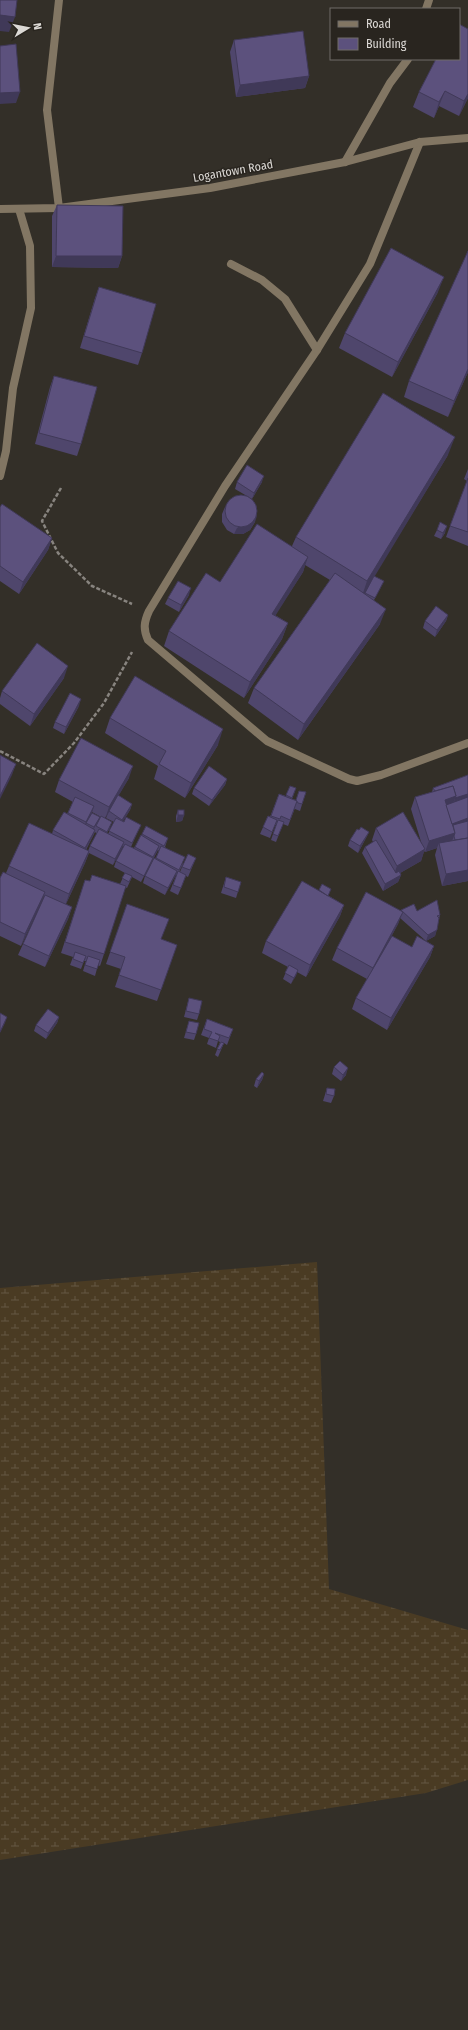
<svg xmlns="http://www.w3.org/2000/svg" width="468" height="2030" viewBox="0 0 468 2030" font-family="'Fira Sans Condensed',sans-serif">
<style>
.wetland{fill:url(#wetland-marsh)}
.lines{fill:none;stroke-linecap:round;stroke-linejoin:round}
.path{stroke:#88847f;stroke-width:2.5;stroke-dasharray:4 2;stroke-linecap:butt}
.minor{stroke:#827663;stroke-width:8}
.tertiary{stroke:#827663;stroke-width:8}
.wall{fill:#4f466c;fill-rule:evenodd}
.shaded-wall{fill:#403958}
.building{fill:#5c517d;stroke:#403958}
.labels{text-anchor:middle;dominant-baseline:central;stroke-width:3;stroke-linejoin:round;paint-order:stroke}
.street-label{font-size:12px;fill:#dcd9d5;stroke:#29251f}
</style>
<defs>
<pattern id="wetland-marsh" width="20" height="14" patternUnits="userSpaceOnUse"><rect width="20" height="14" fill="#4a3b23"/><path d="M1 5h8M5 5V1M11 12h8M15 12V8" fill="none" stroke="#645742"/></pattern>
</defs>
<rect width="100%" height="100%" fill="#332f28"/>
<!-- wetland -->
<path class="wetland" d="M317,1262L329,1589L468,1630V1780L426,1793L0,1860V1288Z"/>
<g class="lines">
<!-- path -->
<g class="path">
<path d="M61,488L42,521L58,553L92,586L132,604"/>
<path d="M0,751L44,774L74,743L104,703L132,652"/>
</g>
<!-- minor -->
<g class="minor">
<path d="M59,0L47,110L59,208"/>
<path d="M426,9L429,0"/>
<path d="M420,142L370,264L317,350L225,486L149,611C144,622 143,629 148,640L267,741L349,779L357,781L381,775L468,743"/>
<path d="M345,162L390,83L408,59"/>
<path d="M231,264L262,280L285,299L317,350"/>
<path d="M0,476L6,451L13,388L31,308L30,246L19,209"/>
</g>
<!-- tertiary -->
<path class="tertiary" d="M0,209L59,208L210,188L345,162L420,142L468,138"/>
</g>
<!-- wall -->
<g class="wall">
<path d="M234,40L309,76L305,88L236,97L230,52Z"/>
<path d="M436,59L468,98L459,116L439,106L434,118L413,107L419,92Z"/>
<path d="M57,205L122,256L118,268L52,267V216Z"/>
<path d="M99,287L142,353L138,365L80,348L95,298Z"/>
<path d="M438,292L392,377L339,348L345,333Z"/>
<path d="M468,372L448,417L404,397L409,381Z"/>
<path d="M54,376L81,444L77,456L35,444L50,387Z"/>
<path d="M448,455L374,576L381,587L374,600L380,624L298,740L248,703L254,688L330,580L305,565L303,572L275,615L288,623L282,639L244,698L164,646L169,631L220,582L292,546L296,537ZM373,578L365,593V594L364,593Z"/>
<path d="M468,469V546L446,537L467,481L464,479Z"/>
<path d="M237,482H262L252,499L235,489Z"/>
<path d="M0,507L52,538L48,550L19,594L0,581Z"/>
<path d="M225,507L255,522L250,530L243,534H234L227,530L222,522V514Z"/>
<path d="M437,530L445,533L441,539L434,536Z"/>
<path d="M189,595L179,612L165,604L168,598Z"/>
<path d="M448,615L446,621L435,637L423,628L425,621Z"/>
<path d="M64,678L30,726L0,704V698L2,691Z"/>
<path d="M79,706L64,734L53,728L55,722Z"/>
<path d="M110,718L218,745L185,798L154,779L158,766L105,733Z"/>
<path d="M468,775V881L442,886L435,855L437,848L425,852L424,851L421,861L400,873L401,875L398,882L383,891L362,853L365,847L373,842L372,840L376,828L422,845L411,809L415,797L432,792L433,788Z"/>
<path d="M129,778L118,796L132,804L130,810L123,821L141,825L138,831L131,847L134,848L142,834L168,838L165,847L183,864L179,872H180L182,867L196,858L188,877L186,876L178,895L170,891L176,876L175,875L165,895L143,883L145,876L155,859L159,851L158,850L141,882L132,877L127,888L125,887L104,954L100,966L98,965L95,976L83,971L86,961H84L81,969L70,965L73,957L61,953L85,880L90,881L92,875L120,884L125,873L114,867L116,861L124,846H123L113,865L89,853L85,863L66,904L72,907L68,919L45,967L18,955L23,944L45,896H44L41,903L21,946L0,936V878L6,873L9,866L52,834L53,830L67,814L73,802L55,792L59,780ZM92,812L101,817L98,822L100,817L92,813L86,825ZM108,813L106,818L114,822L108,834L107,833L110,828L105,818ZM95,832L97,834L90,846L88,851L86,850Z"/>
<path d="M227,779L225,785L209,806L192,794L194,788Z"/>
<path d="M290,786L296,788L292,799L296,800L299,791L306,792L300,811L295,809V808L288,826L283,824L276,842L271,840L276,825H275L270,838L260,834L268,816L270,817L279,794L286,796Z"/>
<path d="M178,810L184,815L182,821L176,822V816Z"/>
<path d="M359,830L369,832L366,838L358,853L348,846L350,840Z"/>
<path d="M226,877L241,882L236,898L221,893Z"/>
<path d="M329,896L344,905L340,916L306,977L297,972L291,984L283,979L288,967L262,953L266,941Z"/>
<path d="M127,904L161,939L177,945L157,1001L115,987L121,969L106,964Z"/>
<path d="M401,910L417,911L440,915L435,936L426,941L434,946L430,957L387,1030L352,1009L356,998L367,979L332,960L337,948ZM400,918L426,941L412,947L387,944L398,924Z"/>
<path d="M189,998L199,1014L197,1020L184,1017Z"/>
<path d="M59,1017L57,1023L46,1039L34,1031L36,1025Z"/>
<path d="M207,1019L233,1029L227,1045L224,1043L218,1057L215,1055L220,1042L218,1041L216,1048L207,1044L209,1038L201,1035Z"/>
<path d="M189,1021L196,1034L194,1040L184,1038Z"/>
<path d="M334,1067L346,1075L341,1081L332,1074Z"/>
<path d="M264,1074L262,1080L257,1088L254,1086L256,1079Z"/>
<path d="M327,1088L334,1096L331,1103L323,1101Z"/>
</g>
<!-- shaded-wall -->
<g class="shaded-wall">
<path d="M0,15L15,17L9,32L0,31Z"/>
<path d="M309,76L305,88L236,97L240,85Z"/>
<path d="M445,91L439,106L434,118L439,102Z"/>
<path d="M20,92L16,103L0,104V93Z"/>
<path d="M468,94V98L459,116L464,101Z"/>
<path d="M56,256H122L118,268L52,267Z"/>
<path d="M444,277L438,292L392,377L398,362Z"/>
<path d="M468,369V372L448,417L454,401Z"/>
<path d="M455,437L448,455L361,599L367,581Z"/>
<path d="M264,476L262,482L252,499L254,493Z"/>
<path d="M257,516L255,522L250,530L243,534H234L237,528Z"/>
<path d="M447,526L445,533L441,539L443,533Z"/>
<path d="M52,538L48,550L19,594L23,582Z"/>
<path d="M308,557L303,572L267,629L272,614Z"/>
<path d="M191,588L189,595L179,612L181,605Z"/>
<path d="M386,609L380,624L298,740L304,724Z"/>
<path d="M448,615L446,621L435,637L437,630Z"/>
<path d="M288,623L282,639L244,698L250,682Z"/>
<path d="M68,666L64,678L30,726L34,714Z"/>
<path d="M81,699L79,706L64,734L66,727Z"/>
<path d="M223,729L218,745L185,798L191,783Z"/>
<path d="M16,764L12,775L0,799V796Z"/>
<path d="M133,766L129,778L105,819L109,807Z"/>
<path d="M227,779L225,785L209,806L212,800Z"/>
<path d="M468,794V799L453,805L455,798Z"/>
<path d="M456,796L451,808L446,810L445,800Z"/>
<path d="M132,804L130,810L120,826L122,820Z"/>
<path d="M94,806L92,813L84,828L86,822Z"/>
<path d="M178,815H184L182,821L176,822Z"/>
<path d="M100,817L97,823L91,834L94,827Z"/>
<path d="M468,818V824L452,830L451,824Z"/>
<path d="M112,822L110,828L104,838Z"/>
<path d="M95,830L93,836L83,854L85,848Z"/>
<path d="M369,832L366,838L358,853L360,846Z"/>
<path d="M455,833L451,844L439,843L437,848L425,852L429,841Z"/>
<path d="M124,842L122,849L113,865L115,859Z"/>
<path d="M159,846L157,852L141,882Z"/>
<path d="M425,849L421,861L393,877L397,866Z"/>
<path d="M89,851L85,863L65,906L69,894Z"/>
<path d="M468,870V881L442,886L446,874Z"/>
<path d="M177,871L175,877L165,895L168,888Z"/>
<path d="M401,875L398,882L383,891L385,884Z"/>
<path d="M45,892L41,903L21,946L25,934Z"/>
<path d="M344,905L340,916L306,977L310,965Z"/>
<path d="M72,907L68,919L45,967L49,956Z"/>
<path d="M403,912L398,924L369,979L373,968Z"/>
<path d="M437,930L435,936L426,941L428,935Z"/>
<path d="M434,946L430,957L387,1030L391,1018Z"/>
<path d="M298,970L296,976L291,984Z"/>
<path d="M7,1017L5,1023L0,1033V1032Z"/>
<path d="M59,1017L57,1023L46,1039L48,1033Z"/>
<path d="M348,1068L346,1075L341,1081L343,1075Z"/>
<path d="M264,1074L262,1080L257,1088L259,1081Z"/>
</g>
<!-- building -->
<g class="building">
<path d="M0,0H17L15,17L0,15Z"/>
<path d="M459,24L468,29V94L464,101L445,91L439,102L419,92L436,59H459Z"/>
<path d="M303,31L309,76L240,85L234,40Z"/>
<path d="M16,44L20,92L0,93V46Z"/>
<path d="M57,205L123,206L122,256H56Z"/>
<path d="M391,248L444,277L398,362L345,333Z"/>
<path d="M468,251V369L454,401L409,381Z"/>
<path d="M99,287L156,304L142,353L84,336Z"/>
<path d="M54,376L97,387L81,444L39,433Z"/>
<path d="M383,393L455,437L367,581L296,537Z"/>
<path d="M247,465L264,476L254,493L237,482Z"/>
<path d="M468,478V532L450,526Z"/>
<circle cx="241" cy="511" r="16"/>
<path d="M2,504L52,538L23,582L0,566V507Z"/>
<path d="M440,522L447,526L443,533L437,530Z"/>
<path d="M257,524L308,557L272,614L288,623L250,682L169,631L206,573L220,582Z"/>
<path d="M335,573L386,609L304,724L254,688Z"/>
<path d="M374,576L384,581L375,598L365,593Z"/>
<path d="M178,581L191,588L181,605L168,598Z"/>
<path d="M436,606L448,615L437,630L425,621Z"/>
<path d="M37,643L68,666L34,714L2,691Z"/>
<path d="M135,676L223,729L191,783L159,764L166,751L110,718Z"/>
<path d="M70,693L81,699L66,727L55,722Z"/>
<path d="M81,738L133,766L109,807L59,780Z"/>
<path d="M0,755L16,764L0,796Z"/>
<path d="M209,766L227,779L212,800L194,788Z"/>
<path d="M468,775V794L455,798L456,796L453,786L435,791L433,788Z"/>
<path d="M290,786L296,788L292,798L286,795Z"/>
<path d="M453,786L456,796L445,800L455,833L429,841L415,797Z"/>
<path d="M299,791L306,792L302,804L298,803L296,800Z"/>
<path d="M279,794L297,801L290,820L281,816L280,819L271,816Z"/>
<path d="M118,795L132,804L122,820L109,811Z"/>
<path d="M75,797L94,806L86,822L68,813Z"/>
<path d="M468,797V818L452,824L446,805Z"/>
<rect x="178" y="810" width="6" height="5"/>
<path d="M64,812L95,830L85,848L53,830Z"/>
<path d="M403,812L425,849L397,866L376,828Z"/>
<path d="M92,813L100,817L94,827L86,823Z"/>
<path d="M101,816L112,822L107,832L96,826Z"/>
<path d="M268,816L277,820L272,832L263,827Z"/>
<path d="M126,817L141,825L132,843L109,831L116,818L124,822Z"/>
<path d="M278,820L284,822L278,836L273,834Z"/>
<path d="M468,821V838L455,840L454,836L455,833L453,825Z"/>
<path d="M29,823L89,851L69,894L9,866Z"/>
<path d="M146,826L168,838L164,846L142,834Z"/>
<path d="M361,827L369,832L360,846L350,840L357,829L359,830Z"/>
<path d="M99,829L124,842L115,859L90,846Z"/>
<path d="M141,835L159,846L153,857L135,847Z"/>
<path d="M468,838V870L446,874L439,843Z"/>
<path d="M376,840L396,873L399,871L401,875L385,884L365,847Z"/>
<path d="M125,844L153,858L144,876L116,861Z"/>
<path d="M161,846L185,857L179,870L156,858Z"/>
<path d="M188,854L196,858L190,870L182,867Z"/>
<path d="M154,858L177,871L168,888L145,876Z"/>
<path d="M178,871L186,875L181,888L173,885Z"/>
<path d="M3,872L45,892L25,934L0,922V878Z"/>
<path d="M125,873L132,876L129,882L122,878Z"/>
<path d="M92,875L126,886L104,954L65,942L85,880L90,881Z"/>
<path d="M226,877L241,882L238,892L224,887Z"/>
<path d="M302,881L344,905L310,965L266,941Z"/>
<path d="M322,884L331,889L328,896L319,890Z"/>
<path d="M366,892L403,912L373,968L337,948Z"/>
<path d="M45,895L72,907L49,956L23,944Z"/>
<path d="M437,900L440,915L437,916L439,918L437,930L428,935L401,910L414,904L417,911Z"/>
<path d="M127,904L169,919L161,939L177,945L161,990L119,975L125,957L110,952Z"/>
<path d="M392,936L412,947L417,936L434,946L391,1018L356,998Z"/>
<path d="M75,952L86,956L83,963L73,959Z"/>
<path d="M88,956L100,960L97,969L85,965Z"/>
<path d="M289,965L298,970L294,978L285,973Z"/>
<path d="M189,998L202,1001L199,1014L186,1011Z"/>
<path d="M48,1009L59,1017L48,1033L36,1025Z"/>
<path d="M0,1013L7,1017L0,1032Z"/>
<path d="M207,1019L233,1029L229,1038L215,1033L220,1036L218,1041L209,1038L212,1032L204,1029Z"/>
<path d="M189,1021L199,1023L196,1034L186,1032Z"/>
<path d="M221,1042L224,1043L220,1050L217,1049Z"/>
<path d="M340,1061L348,1068L343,1075L334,1067Z"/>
<path d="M262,1072L264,1074L259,1081L256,1079Z"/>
<path d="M327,1088L335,1089L334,1096L326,1094Z"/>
</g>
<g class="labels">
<!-- street labels -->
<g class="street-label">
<text transform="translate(233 171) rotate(-10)">Logantown Road</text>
</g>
</g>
<!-- legend -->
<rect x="330" y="8" width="130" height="52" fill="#29251f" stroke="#716d68"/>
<rect x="338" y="21" width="20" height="6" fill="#827663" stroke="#716d68"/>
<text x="366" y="28" font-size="12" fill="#dcd9d5">Road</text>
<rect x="338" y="38" width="20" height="12" fill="#5c517d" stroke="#716d68"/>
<text x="366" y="48" font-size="12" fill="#dcd9d5">Building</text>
<!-- north arrow -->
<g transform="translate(28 28) rotate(80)" stroke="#29251f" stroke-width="3" paint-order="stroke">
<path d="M0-3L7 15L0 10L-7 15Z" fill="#dcd9d5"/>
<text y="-6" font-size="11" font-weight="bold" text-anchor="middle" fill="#dcd9d5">N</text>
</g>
</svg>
